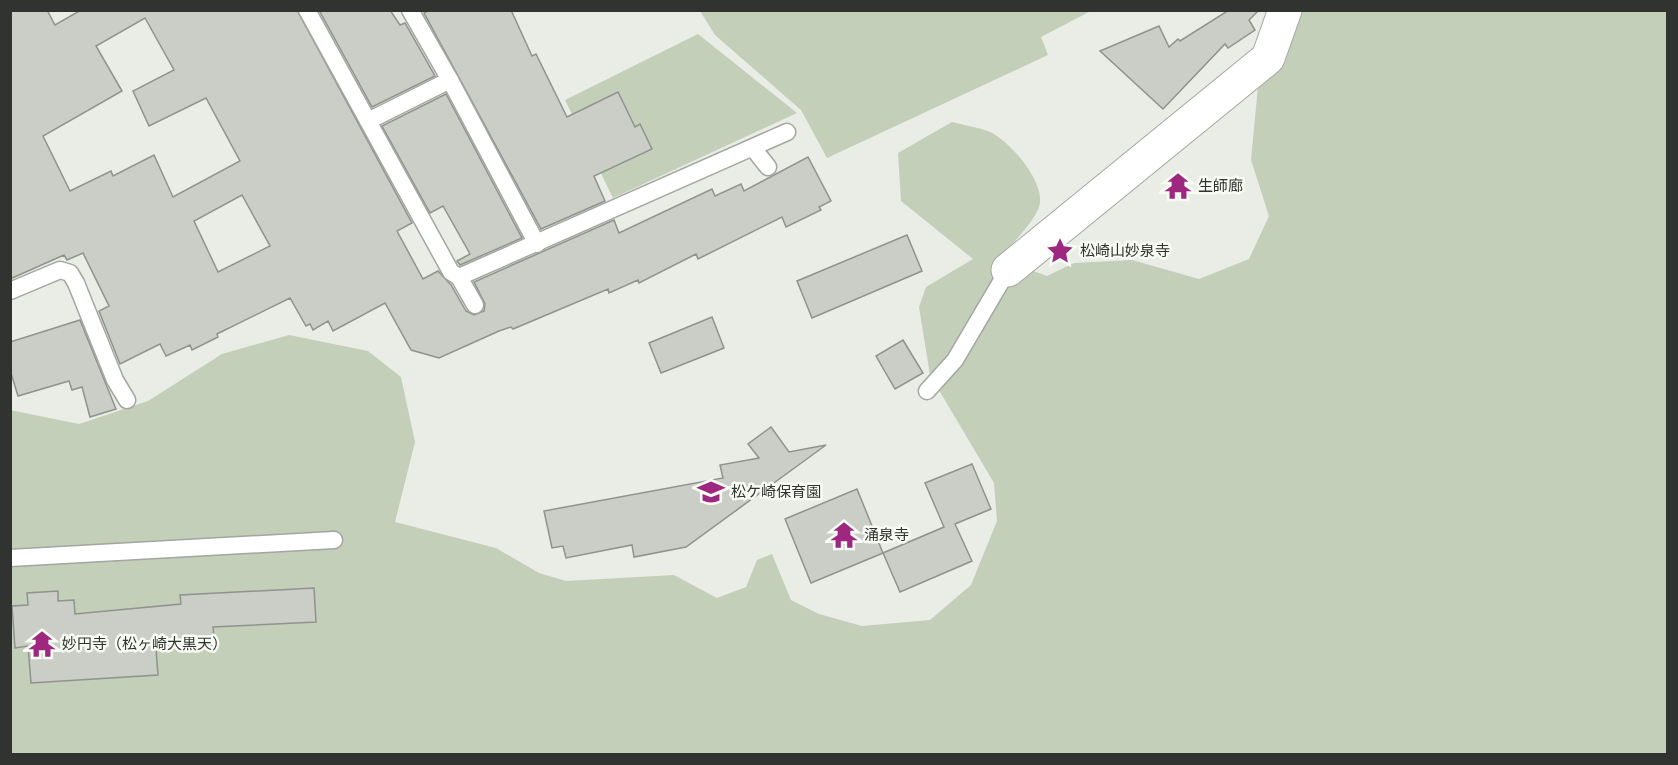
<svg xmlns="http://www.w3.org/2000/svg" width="1678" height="765" viewBox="0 0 1678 765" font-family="'Varela Round','Noto Sans JP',sans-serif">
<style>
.green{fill:#c3cfb8}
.building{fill:#cbcec7;stroke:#8f938d;stroke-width:1.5;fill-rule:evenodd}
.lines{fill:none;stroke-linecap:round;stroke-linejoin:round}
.service-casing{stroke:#a3a7a0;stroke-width:19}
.minor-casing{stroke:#a3a7a0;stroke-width:35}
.service{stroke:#fff;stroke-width:16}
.minor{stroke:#fff;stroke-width:33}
.labels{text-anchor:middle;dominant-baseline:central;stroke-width:5;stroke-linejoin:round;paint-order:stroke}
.poi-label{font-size:15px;fill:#313330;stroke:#f7fbf4;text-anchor:start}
</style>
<rect width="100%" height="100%" fill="#eaede6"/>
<!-- green -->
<g class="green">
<path d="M700,11H1091L1041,37L1048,55L827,158L801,110L715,35Z"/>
<path d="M1290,11H1667V754H11L10,410L79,424L148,401L222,354L289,335L368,351L401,377L415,442L395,522L496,548L539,573L566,581L674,575L717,598L746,587L757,560L772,554L791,600L819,614L862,626L930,620L971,585L997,521L994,483L930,375L919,307L926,287L973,259L901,201L898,153L952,122C963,125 976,127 988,131C1008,139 1043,179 1040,203C1037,221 1010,244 1000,259L1047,276L1074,263L1132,260L1199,279L1249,259L1269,216L1251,160L1258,86Z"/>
<path d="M698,34L797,113L613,198L565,100Z"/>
</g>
<!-- building -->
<g class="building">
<path d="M10,10H47L55,25L81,10H297L412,223L397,231L423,279L438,271L451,285L466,311L474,315L484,311L485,304L474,282L614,220L619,233L712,189L715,196L741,184L744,191L808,157L831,201L819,207L821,210L786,227L782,217L698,259L696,254L639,283L638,280L609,293L608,289L513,329L511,327L499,331L439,358L411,350L385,303L333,331L328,321L313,330L310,324L306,326L290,298L217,334L218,337L192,350L190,345L166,356L160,344L120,364L99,311L109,306L83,253L67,260L64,255L10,279ZM145,18L174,70L133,91L149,126L206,98L240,161L173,197L154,155L113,176L111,171L70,191L43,136L122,91L96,46ZM242,195L270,246L218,272L194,221Z"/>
<path d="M319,10H390L400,25L405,23L435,76L372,107Z"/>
<path d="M430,10H511L532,56L536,54L567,117L618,92L635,127L640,124L652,149L594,176L605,201L541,229L424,13Z"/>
<path d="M1229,10H1259L1249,20L1255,30L1228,48L1225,44L1163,109L1100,51L1159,26L1169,47L1178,39L1180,41Z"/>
<path d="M446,94L522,238L460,265L457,261L470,254L443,206L430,213L382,126Z"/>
<path d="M907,235L922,271L812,318L797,281Z"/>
<path d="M712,317L724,348L661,373L649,343Z"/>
<path d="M80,320L116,409L90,417L82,387L72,390L69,381L18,396L10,370V342Z"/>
<path d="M903,340L923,373L895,389L876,356Z"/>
<path d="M771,427L789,452L826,445L686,547L634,557L632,545L566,558L563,546L552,548L544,511L723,478L720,465L759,458L748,444Z"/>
<path d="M972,464L991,509L955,524L972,561L900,592L883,553L944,527L925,483Z"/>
<path d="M857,489L883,553L811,583L785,519Z"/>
<path d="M314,588L316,622L213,627L215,645L156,649L158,675L31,683L28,646L15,648L12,606L28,605L27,593L58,591V601L74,600L75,614L181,604L180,595Z"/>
</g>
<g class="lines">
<defs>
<g id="service">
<path d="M307,10L451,272L459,277L787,132"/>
<path d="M410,10L450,80L537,244"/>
<path d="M368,121L450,80"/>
<path d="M753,148L768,167"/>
<path d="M459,277L475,305"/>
<path d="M10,291L60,270L70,273L76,283L115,380L127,400"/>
<path d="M927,391L955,360L1008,270"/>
<path d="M10,558L334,540"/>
</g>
<path id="minor" d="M1008,270L1268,58L1285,10"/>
</defs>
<!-- service casing -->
<use href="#service" class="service-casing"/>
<!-- minor casing -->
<use href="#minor" class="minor-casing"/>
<!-- service -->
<use href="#service" class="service"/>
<!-- minor -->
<use href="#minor" class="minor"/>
</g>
<!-- icons -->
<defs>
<symbol id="temple-bare" viewBox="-9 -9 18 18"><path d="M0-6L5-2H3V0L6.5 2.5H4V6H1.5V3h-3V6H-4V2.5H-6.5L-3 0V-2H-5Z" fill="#9e2780" stroke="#f7fbf4" stroke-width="2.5" paint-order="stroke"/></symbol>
<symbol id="sight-bare" viewBox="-9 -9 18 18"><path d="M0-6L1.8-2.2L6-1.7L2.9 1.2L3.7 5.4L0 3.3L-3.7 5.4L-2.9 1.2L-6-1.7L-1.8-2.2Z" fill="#9e2780" stroke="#f7fbf4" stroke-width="2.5" paint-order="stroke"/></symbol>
<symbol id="school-bare" viewBox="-9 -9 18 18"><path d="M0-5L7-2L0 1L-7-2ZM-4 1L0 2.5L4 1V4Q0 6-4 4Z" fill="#9e2780" stroke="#f7fbf4" stroke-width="2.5" paint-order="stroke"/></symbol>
</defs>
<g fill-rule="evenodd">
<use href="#temple-bare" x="1159" y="167" width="38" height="38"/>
<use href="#sight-bare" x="1041" y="232" width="38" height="38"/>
<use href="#school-bare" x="692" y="473" width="38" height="38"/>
<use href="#temple-bare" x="825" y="516" width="38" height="38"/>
<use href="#temple-bare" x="23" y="625" width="38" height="38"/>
</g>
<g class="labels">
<!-- poi labels -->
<g class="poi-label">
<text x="1198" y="186">生師廊</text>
<text x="1080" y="251">松崎山妙泉寺</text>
<text x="731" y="492">松ケ崎保育園</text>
<text x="864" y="535">涌泉寺</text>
<text x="62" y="644">妙円寺（松ヶ崎大黒天）</text>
</g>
</g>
<!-- border -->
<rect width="1678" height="765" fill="none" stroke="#313330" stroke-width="24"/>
</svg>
